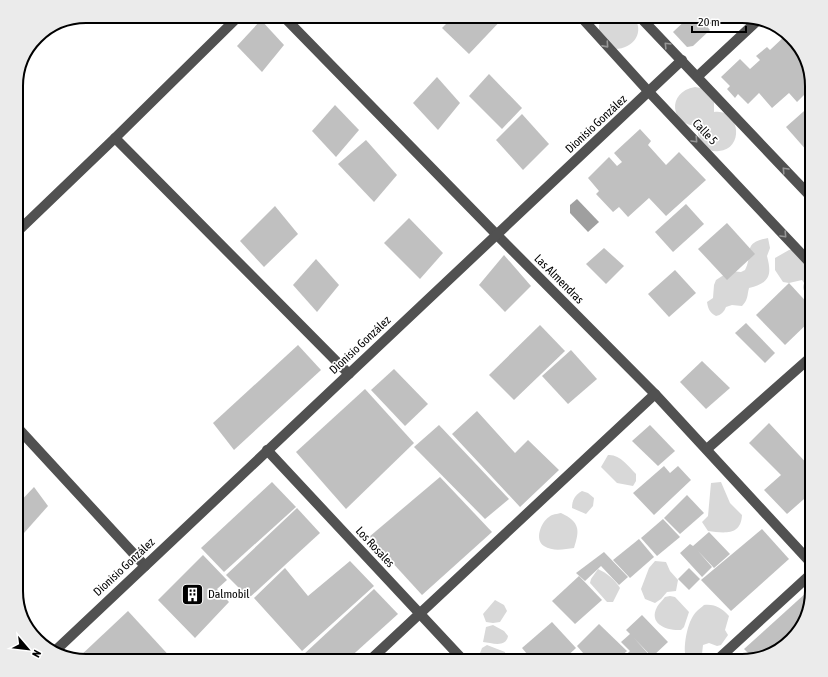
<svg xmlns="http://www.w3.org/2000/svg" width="828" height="677" viewBox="0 0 828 677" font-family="'Asap Condensed',sans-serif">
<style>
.green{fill:#d8d8d8}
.water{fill:#9f9f9f}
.building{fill:#c0c0c0}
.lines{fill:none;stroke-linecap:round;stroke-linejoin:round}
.minor{stroke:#515151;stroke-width:10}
.oneway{stroke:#979797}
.labels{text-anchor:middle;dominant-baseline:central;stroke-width:3.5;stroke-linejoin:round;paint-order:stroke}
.street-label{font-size:12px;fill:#000;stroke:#fff}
.poi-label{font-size:12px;fill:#000;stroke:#fff;text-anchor:start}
.rim{fill:none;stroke:#000;stroke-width:2}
</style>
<rect width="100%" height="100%" fill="#fff"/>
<!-- green -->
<g class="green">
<path d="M604,16H633C646,32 633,49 615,49L599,31V25Z"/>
<path d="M695,87L701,88L714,102V112C740,108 745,149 719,151C713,152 708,150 705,146C699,139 697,135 698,126C670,126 666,92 695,87Z"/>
<path d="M768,238L770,248L767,256C772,275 770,283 749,288C747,296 748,300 742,306L732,305L726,307C724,312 721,315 716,316C710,313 708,309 707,302L713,298L714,285L716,280L730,271L741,272L745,270C754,253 741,243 768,238Z"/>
<path d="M801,248L812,260V307L807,301L808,294C803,291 802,288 804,283L802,280L789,283L783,282L775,270V258L789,250Z"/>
<path d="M608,455C620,454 628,466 636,474V481L633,486L617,483L601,467Z"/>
<path d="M721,482L730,503L742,515C741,536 724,533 708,531L702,522L708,516L711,483Z"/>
<path d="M582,491L588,493L594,498L593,506L586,514L572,508C572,500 575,495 582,491Z"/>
<path d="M561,513C580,522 580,530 574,548C565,549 553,552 544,546C534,540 541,522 549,517C552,514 557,514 561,513Z"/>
<path d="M655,561L666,562L670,571L678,580L676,591L667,592L661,599L655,603L645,599L641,589L649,568Z"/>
<path d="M598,569C607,573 615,580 620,588L613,602H607L590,583L591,579Z"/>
<path d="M670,596L675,597L689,612L684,627L681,630C667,631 648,624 657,607C659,603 663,600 665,597Z"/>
<path d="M495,600L504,605L507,611L500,622L493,623L486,622L483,614Z"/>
<path d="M704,605C716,604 721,608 729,616L725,630L728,635L721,645L717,646L709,643L703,645L702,654L698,659H692L685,653C684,642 688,619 697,611C699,609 702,607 704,605Z"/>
<path d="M493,625L504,631L508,636C506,648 492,643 483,642L486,627Z"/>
<path d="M487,645L505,652L506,657L505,661H477L482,648Z"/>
</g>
<!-- water -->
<path class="water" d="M577,199L599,222L588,232L570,213V205Z"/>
<!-- building -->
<g class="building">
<path d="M454,16H505L469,54L442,28Z"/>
<path d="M690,16H698L710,30L693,46L687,47L673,32Z"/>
<path d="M261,20L284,45L262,72L237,46Z"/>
<path d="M788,33L803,53L800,55L807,63L812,87L797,102L789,93L772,108L759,93L748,104L738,94L735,98L727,89L730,86L721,77L740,59L750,69L760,60L756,56L767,47L770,50Z"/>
<path d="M489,74L522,108L502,129L469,96Z"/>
<path d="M437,77L460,103L438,130L413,103Z"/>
<path d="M812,104V149L808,152L786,127Z"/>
<path d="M335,105L359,130L336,157L312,131Z"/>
<path d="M522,114L549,144L523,170L496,140Z"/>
<path d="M640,129L651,141L648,145L666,165L679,152L706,180L666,216L649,198L628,217L619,207L613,212L596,194L599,191L588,178L609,157L617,166L622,162L614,153Z"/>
<path d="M366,140L397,175L374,202L338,164Z"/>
<path d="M812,169V182L805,175Z"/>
<path d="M686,204L704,224L673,252L655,232Z"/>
<path d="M275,206L298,234L264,267L240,241Z"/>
<path d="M409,218L443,253L420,279L384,243Z"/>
<path d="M727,223L755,254L727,280L698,249Z"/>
<path d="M604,248L624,266L606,284L586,264Z"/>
<path d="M504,255L531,286L505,312L479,285Z"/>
<path d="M316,259L339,285L317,312L293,285Z"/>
<path d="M675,270L696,293L669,317L648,294Z"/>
<path d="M789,283L812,308V319L785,345L756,315Z"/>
<path d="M746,323L775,353L765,363L735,333Z"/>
<path d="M540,325L565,351L514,400L489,375Z"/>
<path d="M298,345L321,370L234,450L213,423Z"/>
<path d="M571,350L597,379L568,404L542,376Z"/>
<path d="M702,361L730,388L706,409L680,382Z"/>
<path d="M394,369L428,404L405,426L371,390Z"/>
<path d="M812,371V386L804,379Z"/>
<path d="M365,389L414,443L346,509L296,452Z"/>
<path d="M477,411L515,453L528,440L559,470L520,507L452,434Z"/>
<path d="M769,423L812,469V492L787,514L764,490L781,475L749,443Z"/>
<path d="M439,425L509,499L485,519L414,447Z"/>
<path d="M650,425L675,451L658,466L632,441Z"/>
<path d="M664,466L670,473L678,466L691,480L654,515L633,493Z"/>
<path d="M440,477L492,532L422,595L369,537Z"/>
<path d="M272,482L296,507L224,572L201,548Z"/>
<path d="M34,487L48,506L16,542V506Z"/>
<path d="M687,495L704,513L680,534L664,518Z"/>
<path d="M297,508L320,533L249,598L226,575Z"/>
<path d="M663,519L680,537L657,556L641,538Z"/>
<path d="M762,529L789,559L731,611L701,580Z"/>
<path d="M709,532L730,554L714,568L698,551L712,567L702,577L680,553L690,544L693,546Z"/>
<path d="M639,539L654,557L630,578L613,560Z"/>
<path d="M604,552L628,577L619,585L601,566L585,581L576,573Z"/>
<path d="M203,555L227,580L217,589L229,602L195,638L158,600Z"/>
<path d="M350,561L374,586L302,651L254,598L285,568L308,596Z"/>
<path d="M689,568L700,579L689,590L678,579Z"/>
<path d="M579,576L602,600L575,624L552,601Z"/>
<path d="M374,589L398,614L346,661H309L303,655Z"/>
<path d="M807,592L810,595L795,637L773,654L753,658L744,649Z"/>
<path d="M128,611L174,661H86L78,658Z"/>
<path d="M642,615L668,642L652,657L634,638L652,658L648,661H619L630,651L621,642L630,634L626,630Z"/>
<path d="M552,622L576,648L562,661H533L522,648Z"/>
<path d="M599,624L627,651L616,661H590L577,646Z"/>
<path d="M265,655L270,661H259Z"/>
</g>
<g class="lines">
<!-- minor -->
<g class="minor">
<path d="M283,16L497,235L655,394L812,564"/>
<path d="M580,16L649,92L812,265"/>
<path d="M639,16L812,198"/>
<path d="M698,76L757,21"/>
<path d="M115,138L349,374"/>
<path d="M16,233L115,138L239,16"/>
<path d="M16,426L145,566"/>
<path d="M707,449L812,356"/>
<path d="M267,450L464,661"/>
<path d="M56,650L682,60"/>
<path d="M369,661L655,394"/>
<path d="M716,661L812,573"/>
</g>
</g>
<!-- one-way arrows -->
<defs><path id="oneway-chevron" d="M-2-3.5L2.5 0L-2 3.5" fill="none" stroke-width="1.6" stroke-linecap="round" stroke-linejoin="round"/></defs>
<g class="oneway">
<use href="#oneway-chevron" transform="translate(606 45) rotate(48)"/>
<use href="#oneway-chevron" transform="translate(667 45) rotate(-134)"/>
<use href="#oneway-chevron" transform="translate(695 140) rotate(47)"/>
<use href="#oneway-chevron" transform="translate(785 170) rotate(-133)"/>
<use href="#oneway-chevron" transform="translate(784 235) rotate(47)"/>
</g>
<!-- icons -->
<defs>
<symbol id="building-square" viewBox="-11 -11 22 22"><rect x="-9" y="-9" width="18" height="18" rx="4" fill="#000" stroke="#fff"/><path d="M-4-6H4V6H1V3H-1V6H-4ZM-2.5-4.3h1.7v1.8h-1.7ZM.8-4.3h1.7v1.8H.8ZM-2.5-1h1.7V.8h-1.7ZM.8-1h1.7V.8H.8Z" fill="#fff"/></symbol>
</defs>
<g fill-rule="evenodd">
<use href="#building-square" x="180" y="582" width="25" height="25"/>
</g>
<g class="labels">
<!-- street labels -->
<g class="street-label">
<text transform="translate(596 124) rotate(-43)">Dionisio González</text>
<text transform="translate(705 132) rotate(47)">Calle 5</text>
<text transform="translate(559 279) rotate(45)">Las Almendras</text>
<text transform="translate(360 345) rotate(-43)">Dionisio González</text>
<text transform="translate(375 547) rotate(47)">Los Rosales</text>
<text transform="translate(124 567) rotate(-43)">Dionisio González</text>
</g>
<!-- poi labels -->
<g class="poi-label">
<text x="208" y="594">Dalmobil</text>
</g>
</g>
<!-- crop -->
<path d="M0 0H828V677H0ZM86 23H742A63 63 0 0 1 805 86V591A63 63 0 0 1 742 654H86A63 63 0 0 1 23 591V86A63 63 0 0 1 86 23Z" fill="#ebebeb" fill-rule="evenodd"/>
<path class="rim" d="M86 23H742A63 63 0 0 1 805 86V591A63 63 0 0 1 742 654H86A63 63 0 0 1 23 591V86A63 63 0 0 1 86 23Z"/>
<!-- north arrow -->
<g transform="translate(28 649) rotate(118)" stroke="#ffffff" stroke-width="3" paint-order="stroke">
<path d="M0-3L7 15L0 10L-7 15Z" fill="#000000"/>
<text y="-6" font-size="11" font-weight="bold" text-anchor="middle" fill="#000000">N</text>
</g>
<!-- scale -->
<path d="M692 26v6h54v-6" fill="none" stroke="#000000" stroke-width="2"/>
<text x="698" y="26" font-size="12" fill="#000000" stroke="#ffffff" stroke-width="3" paint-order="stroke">20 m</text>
</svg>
